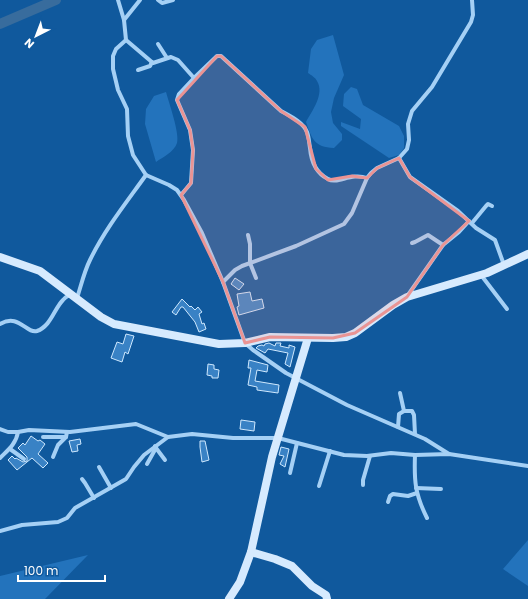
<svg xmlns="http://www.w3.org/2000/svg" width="528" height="599" viewBox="0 0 528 599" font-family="Poppins,sans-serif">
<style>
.green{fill:#2373bc}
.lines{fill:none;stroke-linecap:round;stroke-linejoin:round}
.river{stroke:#386c9d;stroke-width:10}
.building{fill:#3982c5;stroke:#cee8fe}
.street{stroke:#a5d0f5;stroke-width:4}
.secondary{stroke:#d6eafe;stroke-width:8}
.marked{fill:#ea9494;fill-opacity:0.2;stroke:#ea9494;stroke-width:3;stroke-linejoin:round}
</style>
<rect width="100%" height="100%" fill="#10599d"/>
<!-- green -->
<g class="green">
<path d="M333,35L344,75L334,98L331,112L333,123L342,134V140L334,148C314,147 312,139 306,122C312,111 325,94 317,81C316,78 311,75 308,73L311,49L317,40Z"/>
<path d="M351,87L357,89L363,105L399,126L404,136V148L399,155L389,158L341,126V122L360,129L361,119L343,106L344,94Z"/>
<path d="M166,92C169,103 180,134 177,143C174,152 163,157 156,162L145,124L146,109L154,96Z"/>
<path d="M528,540V586L503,569Z"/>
<path d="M88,555L45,599H0V576Z"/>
</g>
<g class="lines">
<!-- river -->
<path class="river" d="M0,24L56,0"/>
</g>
<!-- building -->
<g class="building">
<path d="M235,278L244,284L239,290L231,284Z"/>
<path d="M250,292L252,301L262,299L264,308L239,315L237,307L239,306L237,294Z"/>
<path d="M182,299L190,307L191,306L195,310L198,307L202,312L199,314L202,324L204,323L206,329L199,332L195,322L183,307H181L176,315L172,312Z"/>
<path d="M126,334L134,336L128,354L125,352L122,362L111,358L117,342L123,344Z"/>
<path d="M269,343L275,346L276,343H281L280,346L289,348V345L295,347L290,367L285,364L288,353L268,349L265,353L256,348L258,346L262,345L264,346L265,344Z"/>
<path d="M249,360L268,365L267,372L257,370L255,381L279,385L278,393L257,390V387L248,385L251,368H248Z"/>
<path d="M208,364L214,365V369L219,370L218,378H212V376L207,375Z"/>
<path d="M241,420L255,422L254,431L240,429Z"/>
<path d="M31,436L38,441L40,440L45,444L38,454L48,463L43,468L32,458L17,470L8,460L12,456L15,459L16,458L23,462L27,461V457L18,448L23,443L25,445Z"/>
<path d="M80,439L81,444L77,445L78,451L72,452L69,441Z"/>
<path d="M200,441H205L209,460L202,462L200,447Z"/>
<path d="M281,447L289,449L285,467L280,464L284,456L279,455Z"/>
</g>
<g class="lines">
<!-- street -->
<g class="street">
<path d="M118,0L124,20L126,40L153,63L171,57L178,60L194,78L217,56H221L281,111C290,116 303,122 307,132C309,137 309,143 310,148C311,160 316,173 328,179C337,185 351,172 367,178"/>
<path d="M158,0L162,3L173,0"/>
<path d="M124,20L140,0"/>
<path d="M126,40L116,49L113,56V69L118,90L127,109L128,136L133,155L146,175L169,185L177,190L184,200L202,233L223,282L245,343L253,350L286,373L347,405L425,439L449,454"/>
<path d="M158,44L167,58"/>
<path d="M138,70L150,66L152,62"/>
<path d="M399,158L410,177L458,211L476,228L495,240L504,265"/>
<path d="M181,195L191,183L193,150L190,130L177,100L179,94L194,78"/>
<path d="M472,223L486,206L488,204L492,206"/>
<path d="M248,235L250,244V263L256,278"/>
<path d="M412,243L415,242L428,235L443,245"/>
<path d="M481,275L507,309"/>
<path d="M223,282L235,270L242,266L296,246L344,224L352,213L367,178L371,173L377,168L399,158L407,149L409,140L408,124L412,111L432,87L471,22L473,15L472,0"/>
<path d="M408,295L443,245L459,232L469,221"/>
<path d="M77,298C81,286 84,272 90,260C105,229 126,203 146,175"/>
<path d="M0,324C19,313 26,334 37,331C51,326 54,309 63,300C65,297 68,296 71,294"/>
<path d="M400,393L404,411"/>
<path d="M398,427L399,414L404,411H412L414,415L415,434"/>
<path d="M0,429L8,432H18L29,430L70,432L136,424L168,437L192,434L233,438H278L344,455L367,456L391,453L415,455L449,454L528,466"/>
<path d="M43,437H66"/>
<path d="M156,448L165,460"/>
<path d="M10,449L24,459"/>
<path d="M415,455C414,481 415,494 427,518"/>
<path d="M53,457L58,445L66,437L67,432"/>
<path d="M0,458C8,450 16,444 18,432"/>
<path d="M147,464L156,448L155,446"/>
<path d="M99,467L111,488"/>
<path d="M290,473L297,443"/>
<path d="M82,479L85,483L94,498"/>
<path d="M363,485V480L370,456"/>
<path d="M319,486L330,451"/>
<path d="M416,488L441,489"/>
<path d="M388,502L390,496L393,494L408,496L417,493"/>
<path d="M0,531L22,525L58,522L67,518L75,508L126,479L134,467L144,455L168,437"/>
</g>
<!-- secondary -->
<g class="secondary">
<path d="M0,257L40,271L101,317L114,324L219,344L245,343L270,337L333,338L346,337L355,333L393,305L407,297L487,273L528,254"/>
<path d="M308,338L272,457L251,552L275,559L292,566L312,586L326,595L327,599"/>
<path d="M229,599L240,582L251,552"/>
</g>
</g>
<!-- marked area -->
<path class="marked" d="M217,56H221L281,111L305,127L316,169L328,180L352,176L367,178L377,168L399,158L410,177L469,221L443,245L407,297L355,333L333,338L270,337L245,343L223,282L181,195L191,183L193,150L190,130L177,100Z"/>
<!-- north arrow -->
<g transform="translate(36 36) rotate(222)" stroke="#10599d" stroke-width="3" paint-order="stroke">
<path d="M0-3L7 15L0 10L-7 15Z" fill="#ffffff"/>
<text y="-6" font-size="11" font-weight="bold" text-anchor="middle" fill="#ffffff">N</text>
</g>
<!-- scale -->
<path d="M18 575v6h87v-6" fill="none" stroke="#ffffff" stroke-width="2"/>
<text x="24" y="575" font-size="12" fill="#ffffff" stroke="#10599d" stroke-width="3" paint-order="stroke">100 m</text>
</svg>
